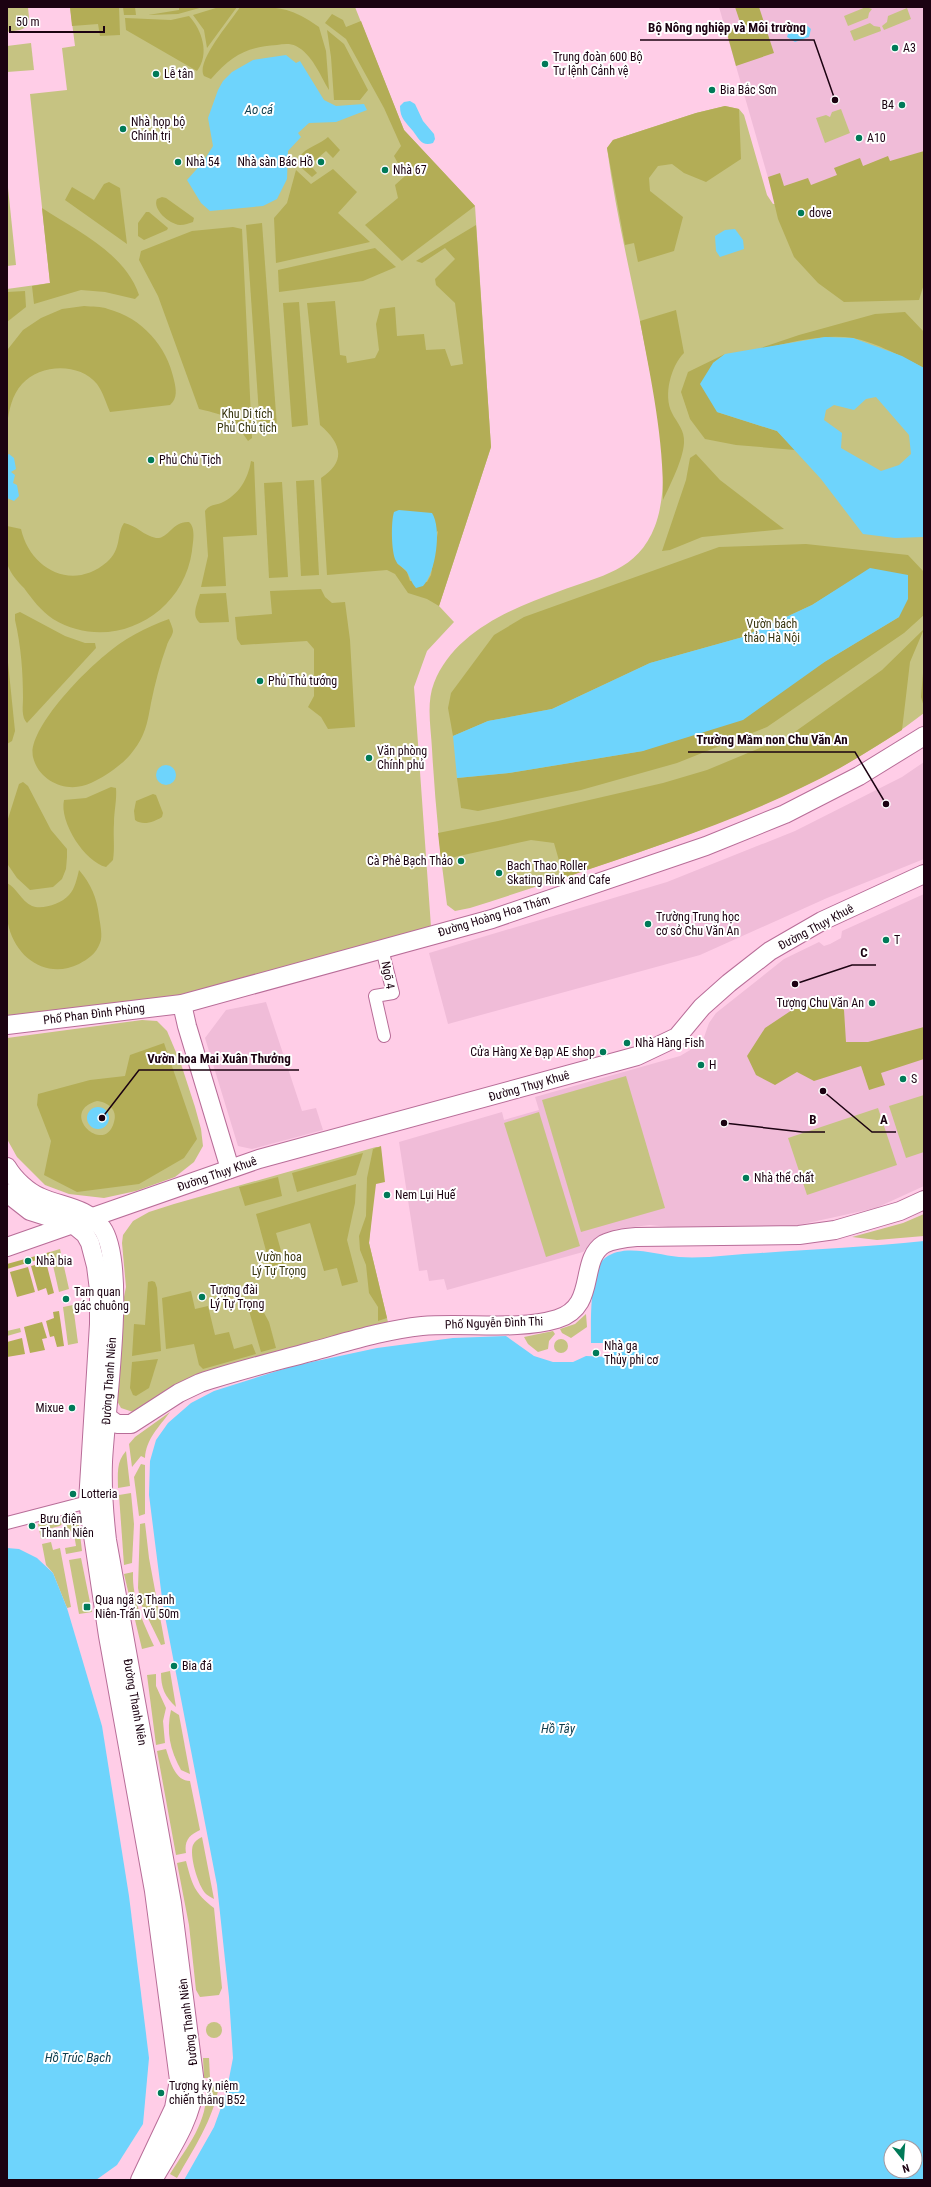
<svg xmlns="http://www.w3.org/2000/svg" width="931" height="2187" viewBox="0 0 931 2187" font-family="'Roboto Condensed',sans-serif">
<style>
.built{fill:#f0bcd8}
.green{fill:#c6c382}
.forest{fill:#b3ad56;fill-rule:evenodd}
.water{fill:#6ed4fc;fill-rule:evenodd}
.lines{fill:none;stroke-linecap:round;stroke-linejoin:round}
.street-casing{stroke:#b86d98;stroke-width:14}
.secondary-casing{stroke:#b86d98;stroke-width:20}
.street{stroke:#fff;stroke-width:12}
.secondary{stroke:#fff;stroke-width:18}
.poi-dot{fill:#007a58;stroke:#fff;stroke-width:1.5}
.labels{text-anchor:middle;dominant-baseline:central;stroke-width:4;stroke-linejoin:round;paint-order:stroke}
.poi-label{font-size:12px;fill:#1b0211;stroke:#fff;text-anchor:start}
.park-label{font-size:12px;fill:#393610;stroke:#fff}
.street-label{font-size:12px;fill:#1b0211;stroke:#fff}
.water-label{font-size:13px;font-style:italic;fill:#0f3d4d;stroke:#fff}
.leader{fill:none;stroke:#1b0211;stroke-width:1.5}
.callout-dot{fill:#1b0211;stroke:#fff;stroke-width:1.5}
.callout-label{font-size:13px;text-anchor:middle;font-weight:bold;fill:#1b0211;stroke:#fff;stroke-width:4;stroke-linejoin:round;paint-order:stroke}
</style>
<rect width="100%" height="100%" fill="#ffcde7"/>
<!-- built -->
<g class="built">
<path d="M719,7H924V151L775,202Z"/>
<path d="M924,762V859L827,898L700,955L448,1024L429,953L667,882L795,831L902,777Z"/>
<path d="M924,894V1186L876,1208L794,1226L678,1228L650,1225L617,1229L600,1235L583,1252L447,1290L444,1279L429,1281L427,1270L419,1271L399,1142L502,1112L504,1120L539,1110L535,1097L680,1056L702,1043L709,1023L716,1013L784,959L819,942L824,946L830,944L841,938L842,931Z"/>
<path d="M266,1002L302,1111L316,1108L323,1130L252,1149L238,1146L205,1038L226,1010Z"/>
</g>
<!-- green -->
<g class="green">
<path d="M7,7H28L29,18L27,27L20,30L7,32Z"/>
<path d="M70,7H355L404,130L475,206L491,447L439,606L454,622L427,651L414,687L431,927L186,998L7,1021V289L50,283L30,94L67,90L62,48L75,46Z"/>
<path d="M866,7L872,9L869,13L868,18L848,26L844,16Z"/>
<path d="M907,8L911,19L884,30L882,26L887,22L888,16Z"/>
<path d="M870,23L874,26L880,27L881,31L854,41L850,31Z"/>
<path d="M31,43L34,70L7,72V46Z"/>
<path d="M725,106L739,109L744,115L767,195L773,204L783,203L924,155V713C840,778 739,817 640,852C583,871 527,890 470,908L455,911L447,905C440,853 435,802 432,749C431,728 426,703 434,683C454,632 512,608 560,591C600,576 638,571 655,526C674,475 655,398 645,346C632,280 616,215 607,148L613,140L696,113Z"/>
<path d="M841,109L850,133L825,143L816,118L826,115L830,117L832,112Z"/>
<path d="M7,178L16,265L7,266Z"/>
<path d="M142,1020L157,1021L167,1031L181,1064L195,1107L201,1129L203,1146L194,1162L175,1177L136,1191L104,1198L69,1194L45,1185L17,1157L7,1139V1038Z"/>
<path d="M626,1076L665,1208L581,1232L542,1100Z"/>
<path d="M924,1095V1152L906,1158L889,1106Z"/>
<path d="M878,1108L897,1165L807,1195L788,1138Z"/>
<path d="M539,1112L580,1246L546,1257L504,1123Z"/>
<path d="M376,1147H378L369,1243L388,1322L387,1324L133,1412L121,1408L116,1399L122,1307L126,1287L122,1243L123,1235L133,1221L149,1212L174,1204Z"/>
<path d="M924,1214V1236L877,1240L852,1237L903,1223Z"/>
<path d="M60,1249L69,1289L59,1292L50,1252Z"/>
<path d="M73,1305L78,1343L68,1345L63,1307Z"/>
<path d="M586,1314L587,1327L571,1338L562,1333L560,1329L575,1324Z"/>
<path d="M20,1328L21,1332L7,1336V1331Z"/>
<path d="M553,1331L555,1334L549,1341L548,1349L538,1352L528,1344L524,1337Z"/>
<circle cx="561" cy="1346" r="7"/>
<path d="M170,1412C159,1427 146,1439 145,1458L141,1456L132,1467L129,1444L135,1437Z"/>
<path d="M126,1451L130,1486L118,1488C118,1474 116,1462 126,1451Z"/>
<path d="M141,1464L145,1465V1514L139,1516L134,1477Z"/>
<path d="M131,1493L134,1524L132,1563L124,1565L119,1495Z"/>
<path d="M78,1517L82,1551L66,1554L65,1548L76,1546L74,1534L65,1527L73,1518Z"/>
<path d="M67,1518L60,1526L48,1529L49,1538L41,1539L38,1524Z"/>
<path d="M145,1523L149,1558L165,1644L161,1645L141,1604L138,1588L140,1524Z"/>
<path d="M51,1542L53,1550L60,1548L71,1607L67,1608L53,1573L46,1565L42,1544Z"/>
<path d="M81,1558L92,1612L79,1614L69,1560Z"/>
<path d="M133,1572C132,1599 143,1622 154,1646L142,1649L124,1574Z"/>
<path d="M170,1671L176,1707C165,1697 161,1688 161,1673Z"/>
<path d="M156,1674V1686L166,1708L163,1721L165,1743L156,1745L147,1675Z"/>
<path d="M171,1710L179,1715L190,1774L181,1770C170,1750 166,1732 171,1710Z"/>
<path d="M166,1749C170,1761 175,1781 190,1781L200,1830C189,1835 184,1841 186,1853L176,1855L157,1751Z"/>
<path d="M202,1837L214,1899C211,1897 208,1896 206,1894C198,1886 189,1855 193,1845C195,1841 198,1839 202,1837Z"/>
<path d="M186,1861C192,1884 194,1893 214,1908L222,1988L219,1995L200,1997L196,1990L189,1925L177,1863Z"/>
<circle cx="214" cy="2030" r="8"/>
<path d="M203,2058H209L210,2078H204Z"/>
<path d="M219,2086C213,2120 194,2148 177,2178L170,2174C187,2147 209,2121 206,2087Z"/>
</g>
<!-- forest -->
<g class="forest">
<path d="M70,7H119L120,35L100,36L98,24L72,26Z"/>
<path d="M123,7H135L136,15H124Z"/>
<path d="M179,7H203L178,14L148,15L179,10Z"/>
<path d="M219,7H237L207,48L204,30L193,15Z"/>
<path d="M240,7C276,7 288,5 319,27L326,51L329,90C320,75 312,54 296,46C290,43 283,44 277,45C246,47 232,55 211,79L204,76C195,62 232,20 240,7Z"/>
<path d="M735,7H759L774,53L736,66L726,30L741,25Z"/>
<path d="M332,14L343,20L346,27L361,21L404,130L475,206L402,261L365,225L398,198L395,185L405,176L394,156L401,146L384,108L346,39L325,23Z"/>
<path d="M189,16C202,30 210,54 197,71L126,30L125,18L171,20Z"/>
<path d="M327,30L344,44L368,90L360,100H334L331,57Z"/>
<path d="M725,106L739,109L741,159L706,182L684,173L672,164L658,166L649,178L650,191L683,217L674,251L638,262L634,243L625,245L607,148L613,140L696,113Z"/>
<path d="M328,137L340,150L333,158L326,151L310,165L317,173L312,177L297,164C301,147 317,147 328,137Z"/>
<path d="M924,151V284L919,300L844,302L818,283L794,257L778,219L768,177L780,173L784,186L808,178L811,185L837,175L834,168L860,158L863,166L888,156L890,161Z"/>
<path d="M333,169L357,192L338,213L370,242L276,263L274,218L287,203L296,170L311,184Z"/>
<path d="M109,182L120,188L127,244L65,200L72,187L94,200L104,184Z"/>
<path d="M162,197L166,198L194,218L193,222C189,223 185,225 180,225C169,224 152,209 157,199Z"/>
<path d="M42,208C77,231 125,253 139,295L135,299L105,292L81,290L34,304L32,286L50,283Z"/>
<path d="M146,212H149L168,228L167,230L144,240L138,236V223Z"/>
<path d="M262,223L277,427L260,429L246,225Z"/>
<path d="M476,225L491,447L439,606L427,599L408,593L395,574L387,570L327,575L321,478C347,461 341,443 320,425L307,303L335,301L340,355L346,356L347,363L375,358L379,350L376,324L380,309L395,307L397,336L424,334L426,350L445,349L451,366L463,364L455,303L436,285L435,279L455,259L445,248L422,263L416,261ZM438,531L431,575L427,582L410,581L407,572L397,563Z"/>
<path d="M233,227L242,229L252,438L248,441C231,416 228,416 199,409L158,296L139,260L141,251L192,231Z"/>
<path d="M375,248L396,267L363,281L279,292L278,270Z"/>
<path d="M25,291L26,307L7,322V292Z"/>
<path d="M299,302L308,425L292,427L283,303Z"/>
<path d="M84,306C92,307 101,306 108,309C142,318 167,346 174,380C176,389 178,398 170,405L110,412C106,403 103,392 97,384C79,362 40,364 22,384C12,395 9,410 7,425L8,349L23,330L41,318L62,309Z"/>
<path d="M676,310L684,353C671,366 663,395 672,413C677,423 685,430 684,443C683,460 670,485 663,500C664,439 651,380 640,321Z"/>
<path d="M905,312L924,332V368C905,358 875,342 853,338C821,333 786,344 755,350L799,335L875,314Z"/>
<path d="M725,354L713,363L717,412L777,431L795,450L736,445L705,439L690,419L681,392L688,372Z"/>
<path d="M696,454L720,480L784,529L702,537L670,550L662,551L686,480L690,458Z"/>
<path d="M251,461L254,462L257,535L223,537L226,586L201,587L208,556L205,511C209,505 215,505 221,503C239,495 248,479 251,461Z"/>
<path d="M314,480L319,575L301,576L296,481Z"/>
<path d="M282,482L288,577L269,578L264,483Z"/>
<path d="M189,522C196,528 193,542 192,551C183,616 111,654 53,619C41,611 32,599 24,588C18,582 11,574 8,566C4,558 7,536 7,526L21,529C30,569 72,592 107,562C122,549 116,535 124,523C136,525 144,536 156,538C169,539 172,521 189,522Z"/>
<path d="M806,544L908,555L924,572V615L904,633L767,727L677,763L581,790L478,811L461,808L457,778L509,773L643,751L826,661L899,617L870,569L812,605L743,637L650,663L552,709L488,721L453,736L448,708L451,693L494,635L524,617L719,547Z"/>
<path d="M321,589L325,597L332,603L345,602L350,640L355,727L328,729L321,717L308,707L314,696V649L307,641L241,645L237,639L235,617L272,614L270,591Z"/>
<path d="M226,593L229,622L200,623C191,615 197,605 200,594Z"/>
<path d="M20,612L65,636L85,643H95L96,648L27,723C21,717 23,706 23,698C23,672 21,646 15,620V614Z"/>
<path d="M169,619C170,622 173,628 173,631C173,635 168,641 167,645C160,664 155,683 151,703C147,725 145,737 130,755C121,766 96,783 82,786C62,791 38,779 33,757C27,730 83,673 104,656C122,640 146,627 169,619Z"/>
<path d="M924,629L910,662L902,730C881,743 861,756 840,768C753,816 658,845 564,878L554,843L531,840L441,860L438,833L498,821L663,783L707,770L789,736L882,670Z"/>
<path d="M7,653L15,731L12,741L7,744Z"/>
<path d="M924,661V707L921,697Z"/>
<path d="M23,782L28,786L51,830L67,849V857L66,869L62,879L53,887L30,890L17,878L8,865L7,861V822L19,784Z"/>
<path d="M111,787L116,788C117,800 114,811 114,823C113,836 115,848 113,860L106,867C85,862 59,822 64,800L86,798Z"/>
<path d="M153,794L156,795L163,813L162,817C154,822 143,826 135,820L134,811L136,801Z"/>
<path d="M79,870C91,884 97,898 99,916C100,924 103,936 100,943C96,954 88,959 79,964C48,979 18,960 9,928C5,914 7,897 7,883C17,888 21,901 32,906C42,910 61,904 69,895C75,889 77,878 79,870Z"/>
<path d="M835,999L844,1010L846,1042H868L924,1027V1059L881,1073L885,1085L869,1090L861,1066L814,1081L797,1072L775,1085L756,1075L747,1056L765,1028L795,1008Z"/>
<path d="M164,1043L197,1139L184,1158L139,1184L77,1192L44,1175L51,1141L37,1105L38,1094L90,1080L125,1076L130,1055ZM97,1101C108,1102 118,1110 114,1122C105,1157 57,1112 97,1101Z"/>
<path d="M381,1146L385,1182L376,1184L369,1243L387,1318L378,1321V1307L369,1293L366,1265L360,1250L359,1236L366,1216L367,1178L373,1149Z"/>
<path d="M363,1153L356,1175L297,1192L292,1173Z"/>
<path d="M278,1177L282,1196L245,1206L239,1187Z"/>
<path d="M356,1184L355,1203L347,1240L358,1282L342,1286L337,1268L324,1271L310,1223L276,1233L285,1265L271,1269L256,1214Z"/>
<path d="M50,1252L51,1256L30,1262L29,1259L26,1260L27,1263L7,1269V1264Z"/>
<path d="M46,1262L54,1293L48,1295L46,1288L38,1291L31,1266Z"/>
<path d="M28,1267L35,1292L17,1297L10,1272Z"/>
<path d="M152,1281L155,1282L157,1288L161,1351L132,1356L134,1324L145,1325L148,1282Z"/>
<path d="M191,1291L195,1309L208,1306L215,1335L229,1332L234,1349L252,1344L256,1354L203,1369L199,1365L194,1344L166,1349L162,1298Z"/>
<path d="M251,1299L258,1302L269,1322L276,1348L261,1352L247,1304Z"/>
<path d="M59,1311L64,1346L57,1347L54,1336L50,1337L46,1321L54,1318L53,1312Z"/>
<path d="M42,1322L47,1338L42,1339L45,1350L30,1353L24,1327Z"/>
<path d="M22,1338L25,1354L7,1357V1342Z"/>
<path d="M158,1359L149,1388L136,1396L133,1395L130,1388L132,1362Z"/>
</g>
<!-- water -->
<g class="water">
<path d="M804,23L811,29L809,37L795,42L787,37L790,28Z"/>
<path d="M286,55L296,63L300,61L324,100L336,106L364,104L367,110L336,122L309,123L298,133L301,137L288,151L287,179L277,199L263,206L210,211L201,203L187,180L203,162L213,146L208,118L218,90L223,81L232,72L253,60Z"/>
<path d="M410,101L415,104L423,121L434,134L435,139L433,143C422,147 419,139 413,131C406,122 400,119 400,106L404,102Z"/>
<path d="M735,229L743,240L744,249L720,257L716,251L715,236L725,230Z"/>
<path d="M825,337L853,338L902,356L924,368V537L895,538L863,534L821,479L777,431L717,412L700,384L713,363L725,354ZM876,397L909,435L911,454L899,465L881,471L841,448L842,433L824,420L826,410L834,405L854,410L866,399Z"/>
<path d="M9,454L14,458L16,469L11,472L15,475L13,483L17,485L19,496L14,501L7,498V455Z"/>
<path d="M399,510L432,513C442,528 436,573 423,586L416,588C411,582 410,577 407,572C404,567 398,566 396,561C391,552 391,521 394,512Z"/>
<path d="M870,568L908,575V599L899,617L826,661L743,720L643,751L509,773L457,778L453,736L488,721L552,709L650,663L743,637L812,605Z"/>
<circle cx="166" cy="775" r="10"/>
<circle cx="98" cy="1118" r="11"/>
<path d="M924,1241V2180H184L214,2127L226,2094L233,2058L229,1997L217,1885L163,1606L149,1495L150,1461L156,1440L168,1423L191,1403L214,1391L293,1366L377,1348L453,1338L506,1336L534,1356L553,1362H573L586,1356L610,1357L611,1343H591C591,1324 589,1269 605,1258C625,1243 656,1255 679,1257C705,1259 734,1254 761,1253C815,1249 870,1247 924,1241ZM891,2147H915V2171H891Z"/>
<path d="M7,1548L19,1549L37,1558L53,1573L67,1608L102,1726L129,1896L149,2058L143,2124L117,2165L96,2180H7Z"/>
</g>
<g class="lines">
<defs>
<g id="street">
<path d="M382,949L393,993L375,996L384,1036"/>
<path d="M7,1523L88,1502"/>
</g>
<g id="secondary">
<path d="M182,1004L187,1026L230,1169"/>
<path d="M7,1025L182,1004L492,919L706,846L785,814L859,776L924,736"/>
<path d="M7,1167C14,1179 28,1192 40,1197C62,1207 87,1207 102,1228C128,1264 105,1412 103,1462C102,1488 104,1514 107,1540L172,1903L195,2084C192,2119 170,2150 153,2180"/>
<path d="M7,1193L30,1211L74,1225L85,1234L90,1243L96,1266L99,1290V1324L88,1502L108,1636L154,1891L179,2080L174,2108L140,2180"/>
<path d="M7,1247L259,1159L637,1056L677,1037L702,1007L729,983L770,951L822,921L924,874"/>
<path d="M106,1416L117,1424H131L179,1393L200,1383C236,1371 273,1362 310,1352C347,1342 384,1330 422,1326C464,1322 517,1331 557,1319C598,1307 578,1260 604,1244C614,1239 626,1238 637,1237L799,1235L835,1230L900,1211L924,1200"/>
</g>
</defs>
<!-- street casing -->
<use href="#street" class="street-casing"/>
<!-- secondary casing -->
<use href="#secondary" class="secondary-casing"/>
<!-- street -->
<use href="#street" class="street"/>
<!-- secondary -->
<use href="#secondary" class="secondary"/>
</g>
<!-- markers -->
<g class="poi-dot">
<circle cx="895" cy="48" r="4"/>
<circle cx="545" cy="64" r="4"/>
<circle cx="156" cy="74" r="4"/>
<circle cx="712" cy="90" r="4"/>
<circle cx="902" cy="105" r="4"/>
<circle cx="123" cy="129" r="4"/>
<circle cx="859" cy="138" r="4"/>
<circle cx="178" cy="162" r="4"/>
<circle cx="321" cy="162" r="4"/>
<circle cx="385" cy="170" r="4"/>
<circle cx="801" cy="213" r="4"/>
<circle cx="151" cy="460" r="4"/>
<circle cx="260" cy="681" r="4"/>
<circle cx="369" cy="758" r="4"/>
<circle cx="461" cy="861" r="4"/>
<circle cx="499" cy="873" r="4"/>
<circle cx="648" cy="924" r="4"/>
<circle cx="886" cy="940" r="4"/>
<circle cx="872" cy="1003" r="4"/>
<circle cx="627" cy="1043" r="4"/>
<circle cx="603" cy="1052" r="4"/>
<circle cx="701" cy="1065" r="4"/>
<circle cx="903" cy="1079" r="4"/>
<circle cx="746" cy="1178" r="4"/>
<circle cx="387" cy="1195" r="4"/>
<circle cx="28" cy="1261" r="4"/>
<circle cx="202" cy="1297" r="4"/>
<circle cx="66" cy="1299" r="4"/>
<circle cx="596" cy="1353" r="4"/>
<circle cx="72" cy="1408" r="4"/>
<circle cx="73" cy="1494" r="4"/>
<circle cx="32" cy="1526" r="4"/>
<rect x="83" y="1603" width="8" height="8" rx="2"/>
<circle cx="174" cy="1666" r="4"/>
<circle cx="161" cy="2093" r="4"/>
</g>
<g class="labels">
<!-- poi labels -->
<g class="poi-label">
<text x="903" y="48">A3</text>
<text x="553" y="57">Trung đoàn 600 Bộ<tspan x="553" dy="14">Tư lệnh Cảnh vệ</tspan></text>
<text x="164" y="74">Lễ tân</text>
<text x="720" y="90">Bia Bắc Sơn</text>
<text x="894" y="105" text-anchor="end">B4</text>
<text x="131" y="122">Nhà họp bộ<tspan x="131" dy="14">Chính trị</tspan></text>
<text x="867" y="138">A10</text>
<text x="186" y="162">Nhà 54</text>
<text x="313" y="162" text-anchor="end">Nhà sàn Bác Hồ</text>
<text x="393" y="170">Nhà 67</text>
<text x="809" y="213">dove</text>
<text x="159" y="460">Phủ Chủ Tịch</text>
<text x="268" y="681">Phủ Thủ tướng</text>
<text x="377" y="751">Văn phòng<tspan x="377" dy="14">Chính phủ</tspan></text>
<text x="453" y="861" text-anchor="end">Cà Phê Bạch Thảo</text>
<text x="507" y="866">Bach Thao Roller<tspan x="507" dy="14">Skating Rink and Cafe</tspan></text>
<text x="656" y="917">Trường Trung học<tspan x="656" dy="14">cơ sở Chu Văn An</tspan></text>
<text x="894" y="940">T</text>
<text x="864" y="1003" text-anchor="end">Tượng Chu Văn An</text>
<text x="635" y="1043">Nhà Hàng Fish</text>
<text x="595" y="1052" text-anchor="end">Cửa Hàng Xe Đạp AE shop</text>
<text x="709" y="1065">H</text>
<text x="911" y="1079">S</text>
<text x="754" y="1178">Nhà thể chất</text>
<text x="395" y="1195">Nem Lụi Huế</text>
<text x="36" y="1261">Nhà bia</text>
<text x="210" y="1290">Tượng đài<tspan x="210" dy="14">Lý Tự Trọng</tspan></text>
<text x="74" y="1292">Tam quan<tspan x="74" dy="14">gác chuông</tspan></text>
<text x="604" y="1346">Nhà ga<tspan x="604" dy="14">Thủy phi cơ</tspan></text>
<text x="64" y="1408" text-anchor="end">Mixue</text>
<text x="81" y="1494">Lotteria</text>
<text x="40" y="1519">Bưu điện<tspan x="40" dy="14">Thanh Niên</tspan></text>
<text x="95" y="1600">Qua ngã 3 Thanh<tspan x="95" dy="14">Niên-Trấn Vũ 50m</tspan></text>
<text x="182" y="1666">Bia đá</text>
<text x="169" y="2086">Tượng kỷ niệm<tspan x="169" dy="14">chiến thắng B52</tspan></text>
</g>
<!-- park labels -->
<g class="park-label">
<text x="247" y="414">Khu Di tích<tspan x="247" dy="14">Phủ Chủ tịch</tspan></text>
<text x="772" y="624">Vườn bách<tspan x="772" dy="14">thảo Hà Nội</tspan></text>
<text x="279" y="1257">Vườn hoa<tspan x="279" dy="14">Lý Tự Trọng</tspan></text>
</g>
<!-- street labels -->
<g class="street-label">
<text transform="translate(494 916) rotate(-17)">Đường Hoàng Hoa Thám</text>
<text transform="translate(816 927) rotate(-28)">Đường Thụy Khuê</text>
<text transform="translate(388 975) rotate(80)">Ngõ 4</text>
<text transform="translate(94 1014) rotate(-7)">Phố Phan Đình Phùng</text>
<text transform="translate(529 1086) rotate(-16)">Đường Thụy Khuê</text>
<text transform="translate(217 1174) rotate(-19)">Đường Thụy Khuê</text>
<text transform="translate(494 1323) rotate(-2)">Phố Nguyễn Đình Thi</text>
<text transform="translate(109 1381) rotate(-86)">Đường Thanh Niên</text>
<text transform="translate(135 1702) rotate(80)">Đường Thanh Niên</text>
<text transform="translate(188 2022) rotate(-97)">Đường Thanh Niên</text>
</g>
<!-- water labels -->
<g class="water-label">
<text x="259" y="109">Ao cá</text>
<text x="558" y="1728">Hồ Tây</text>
<text x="78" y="2057">Hồ Trúc Bạch</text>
</g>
</g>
<!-- callouts -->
<path class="leader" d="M835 100L814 40H640M886 804L855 752H688M795 984L852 965H876M102 1118L139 1070H299M823 1091L872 1132H896M724 1123L802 1132H825"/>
<g class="callout-dot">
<circle cx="835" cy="100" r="4"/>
<circle cx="886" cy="804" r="4"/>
<circle cx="795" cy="984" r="4"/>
<circle cx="102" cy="1118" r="4"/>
<circle cx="823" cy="1091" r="4"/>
<circle cx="724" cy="1123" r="4"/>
</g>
<g class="callout-label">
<text x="727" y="32">Bộ Nông nghiệp và Môi trường</text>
<text x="772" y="744">Trường Mầm non Chu Văn An</text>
<text x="864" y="957">C</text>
<text x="219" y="1063">Vườn hoa Mai Xuân Thưởng</text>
<text x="884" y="1124">A</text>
<text x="813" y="1124">B</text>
</g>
<!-- border -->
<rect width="931" height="2187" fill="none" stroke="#1b0211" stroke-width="16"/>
<!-- north arrow -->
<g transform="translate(903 2159) rotate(163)"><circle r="19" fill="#ffffff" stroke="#a49aa0"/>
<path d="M0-3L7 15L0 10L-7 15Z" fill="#007a58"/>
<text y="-6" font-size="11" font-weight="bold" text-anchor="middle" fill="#1b0211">N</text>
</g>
<!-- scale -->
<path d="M10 26v6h94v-6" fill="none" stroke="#1b0211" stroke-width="2"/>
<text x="16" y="26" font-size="12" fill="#1b0211" stroke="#ffffff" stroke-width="3" paint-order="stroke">50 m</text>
</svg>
